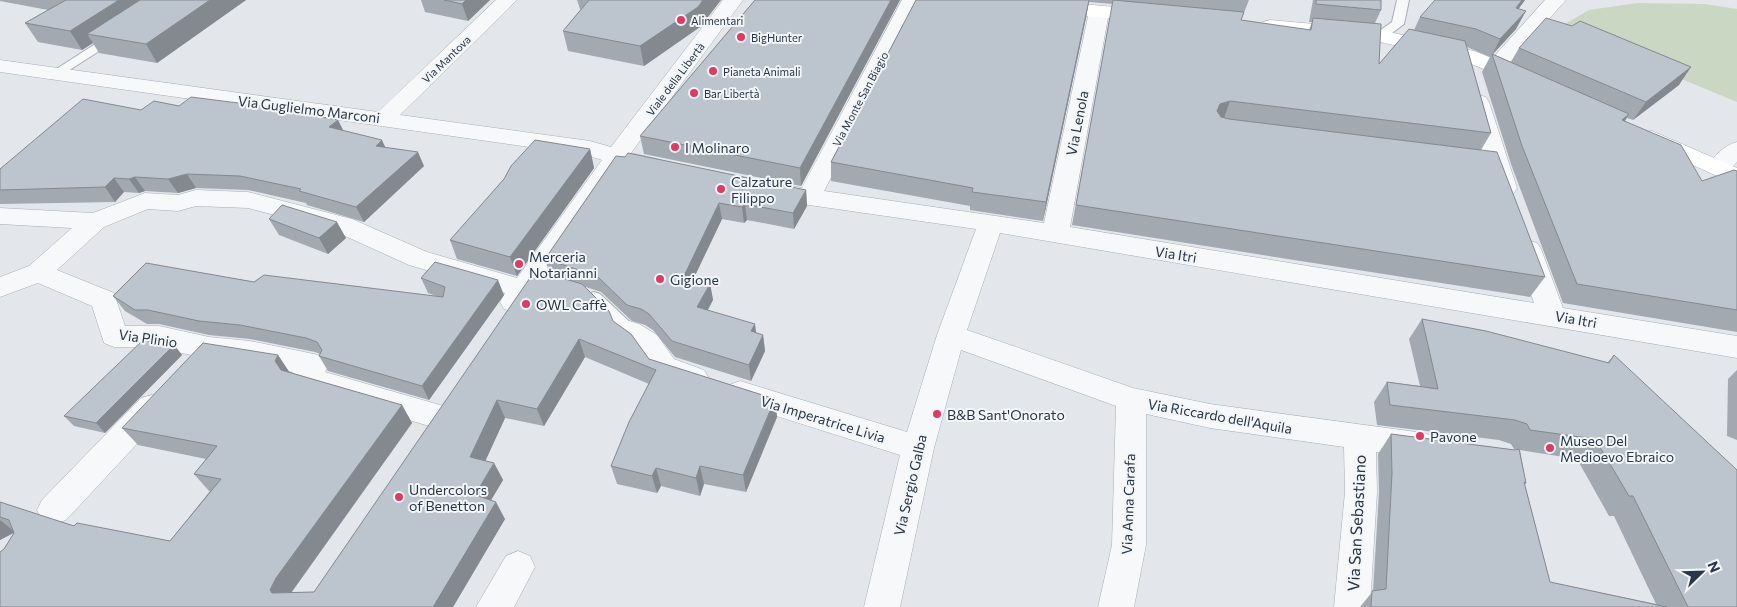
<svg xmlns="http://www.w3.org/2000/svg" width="1737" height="607" viewBox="0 0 1737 607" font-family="Commissioner,sans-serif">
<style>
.green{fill:#cad7c3}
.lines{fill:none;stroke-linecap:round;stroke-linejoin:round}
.lane-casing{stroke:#a7aeb7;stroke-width:2}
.street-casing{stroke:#a7aeb7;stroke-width:1}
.secondary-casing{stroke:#a7aeb7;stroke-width:1}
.lane{fill:#f6f8fa;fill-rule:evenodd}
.street{fill:#f6f8fa;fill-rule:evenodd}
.secondary{fill:#fff;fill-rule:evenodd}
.wall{fill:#a2a9b0;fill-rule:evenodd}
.shaded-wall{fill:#848990}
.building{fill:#bcc4cd;stroke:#848990}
.poi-dot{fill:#dd3c62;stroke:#f3f6f9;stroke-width:2}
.labels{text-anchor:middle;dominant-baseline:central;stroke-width:4;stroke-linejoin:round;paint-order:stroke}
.far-poi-label{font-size:11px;fill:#283647;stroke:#f3f6f9;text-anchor:start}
.far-street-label{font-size:11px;fill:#283647;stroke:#f3f6f9}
.street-label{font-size:14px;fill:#283647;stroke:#f3f6f9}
.poi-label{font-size:14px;fill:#283647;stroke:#f3f6f9;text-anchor:start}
.near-street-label{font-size:16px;fill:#283647;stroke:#f3f6f9}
</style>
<rect width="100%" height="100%" fill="#e3e7ec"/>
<!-- green -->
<path class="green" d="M1637,3L1705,4L1737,9V102L1558,28L1589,10Z"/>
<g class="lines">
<defs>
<g id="lane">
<path d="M1397,0H1409L1404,24L1384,39H1376V33L1392,22Z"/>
<path d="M114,32L118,33V39L57,78L53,79L47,75Z"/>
<path d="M594,292L600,294L635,327L637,331L635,335L629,337L623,335L588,302L586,298L588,294Z"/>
</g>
<g id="street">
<path d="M496,0H517L400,115L590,141L611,147L723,0H743L631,153L661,160L665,165L661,170L653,172L622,166L524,309L514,312L504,309L500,302L505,293L409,265L334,231L248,208L196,206L178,211L148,209L104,227L57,270L114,293L125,326H159L209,337L250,341L314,354L324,357L329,365L325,372L447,407L451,416L447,425L436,428L294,386L289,378L293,372L250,363L209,359L159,348L114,347L104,343L92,306L38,283L0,297V277L29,266L72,228L0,224V208L93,213L145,193L178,195L196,190L248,192L352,219L427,252L517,278L602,160L586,155L0,72V60L378,112Z"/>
<path d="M902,0H922L824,191L1044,223L1089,12L1092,8H1106L1109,12L1070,227L1534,303L1515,249L1519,243L1528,240L1537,243L1541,249L1563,308L1737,336V358L1000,233L967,330L1133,388L1210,404L1424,433L1435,437L1440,446L1435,455L1424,459L1376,452L1377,492L1370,607H1334L1345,492L1344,447L1210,428L1146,414V545L1134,607H1098L1112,545L1116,406L961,350L934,448L900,607H864L900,455L729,401L725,393L729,385L740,381L907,432L937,335L976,229L809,205L759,194L756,189L759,184L768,181L802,188Z"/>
<path d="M1545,0H1566L1502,71L1495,73L1488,71L1484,67L1488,63Z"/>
<path d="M1478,95L1486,97L1489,102L1517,188L1514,193L1505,196L1496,193L1493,188L1467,102L1470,97Z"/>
<path d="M1737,142V162C1728,172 1723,177 1710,173L1706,168C1713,157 1724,145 1737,142Z"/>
<path d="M629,321L639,324L657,335L674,359L704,370L709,378L704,386L694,389L654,375L637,351L619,338L615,331L619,324Z"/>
<path d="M152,395L163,398L167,407L163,416L66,520L54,524L42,520L37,510L42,500L141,398Z"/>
<path d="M518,551L530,556L535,567L514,607H476L506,556Z"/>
</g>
<g id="secondary">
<path d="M968,0H1039L1147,10L1154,12L1157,16L1154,20L1147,22L978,6L971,4Z"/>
<path d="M1270,20L1380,30L1474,51L1530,73L1533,78L1530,83L1522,84L1461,60L1380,42L1263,30L1260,26L1263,22Z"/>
<path d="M1652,131L1737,168V185L1644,143L1641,138L1644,133Z"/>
</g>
</defs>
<!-- lane casing -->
<use href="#lane" class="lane-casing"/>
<!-- street casing -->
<use href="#street" class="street-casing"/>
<!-- secondary casing -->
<use href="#secondary" class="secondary-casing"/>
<!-- lane -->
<use href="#lane" class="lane"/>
<!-- street -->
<use href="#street" class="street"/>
<!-- secondary -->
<use href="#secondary" class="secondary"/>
</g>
<!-- wall -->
<g class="wall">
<path d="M0,0H246L157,63L99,53L93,43L82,50L38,42L25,23L48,10L0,1Z"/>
<path d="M421,0H490L468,21L425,12Z"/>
<path d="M577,0H721L700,27L644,66L568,51L563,31L581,9H580Z"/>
<path d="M755,0H900L801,186L644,154L640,136Z"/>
<path d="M916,0H1249L1241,20L1309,30L1312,22H1309L1313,0H1381V10L1375,23L1379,64L1414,30L1420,17L1525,0L1518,9L1516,29L1493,54L1511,62L1519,48L1679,85L1633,120L1627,118L1625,121L1702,181L1737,171V332L1563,303L1511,164L1482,72L1490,57L1467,47L1491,133L1481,150L1545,277L1530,297L1072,225L1113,4L1089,2L1043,221L970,210V206L831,181V162Z"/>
<path d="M179,106L338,120L343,131L385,147L424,166L364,222L307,205L306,203L248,190L196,188L178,193L145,191L139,193L124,192L115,202L0,204V169L141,110Z"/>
<path d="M590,149L594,168L517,276L457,259L450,240Z"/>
<path d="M616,156L806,190L807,206L794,229L747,220L744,223L722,219L693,280L710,284L713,300L708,310L756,333L763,335L765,351L751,381L675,357L653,330L645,325L632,321L601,292L583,286L613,321L649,359L775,399L777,417L746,492L704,484L700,496L661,486L657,493L617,484L611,466L649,384L585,357L544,426L505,418L485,461L494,463L503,480L491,500L505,519L453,607H0L4,549L14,533L0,540V502L74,526L170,541L210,491H209L194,474L206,459L138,445L122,428L278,355L289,372L402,405L412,423L292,592H314L550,275L545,259Z"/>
<path d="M269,219L346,238L328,254L279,235Z"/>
<path d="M421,278L504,295L429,400L328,371L319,356L320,354L315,352L250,339L209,335L159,324H147L125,311L113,296L254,282L439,297L428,293Z"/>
<path d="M1422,319L1607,363L1614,355L1737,607H1360L1373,591L1379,492L1378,454L1391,434L1515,450H1516L1514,449L1511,444L1499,440L1377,425L1374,402L1387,382L1420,386L1409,339ZM1520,450L1577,459L1609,516H1614L1656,604L1550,582L1525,485L1526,483Z"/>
<path d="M174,345L182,355L105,433L74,426L64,416Z"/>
<path d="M1737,370V440L1727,436L1728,379Z"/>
</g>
<!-- shaded-wall -->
<g class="shaded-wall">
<path d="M119,0H159L87,34L93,43L82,50L70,31Z"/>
<path d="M210,0H246L157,63L146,44Z"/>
<path d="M466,0H490L468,21L462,4Z"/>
<path d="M703,0H721L700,27L644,66L640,46Z"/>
<path d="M891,0H900L801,186L800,168Z"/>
<path d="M1089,0L1086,18L1043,221L1046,202Z"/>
<path d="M1522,0H1525L1506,26L1516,8Z"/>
<path d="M1526,11L1516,29L1492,55L1500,39Z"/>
<path d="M1691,67L1679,85L1633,120L1646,102Z"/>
<path d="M1230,101L1223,121L1217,111L1220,104Z"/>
<path d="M1629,114L1617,133L1622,120Z"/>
<path d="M338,120L345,134L329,127Z"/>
<path d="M382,140L389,155L376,146Z"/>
<path d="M590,149L594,168L517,276L510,257Z"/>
<path d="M418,152L424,166L364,222L356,207Z"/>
<path d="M187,174L196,188L178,193L168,179Z"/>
<path d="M135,177L145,191L139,193L129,179Z"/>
<path d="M114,178L124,192L115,202L105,187Z"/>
<path d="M806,190L807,206L794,229L793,213Z"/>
<path d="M719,203L722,219L686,294L683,278Z"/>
<path d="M745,204L747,220L744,223L742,207Z"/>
<path d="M337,222L346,238L328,254L319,238Z"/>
<path d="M498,280L504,295L429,400L422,386Z"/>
<path d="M710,284L713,300L700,323L697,307Z"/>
<path d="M755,324L757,340L751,331Z"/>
<path d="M763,335L765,351L751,381L749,365Z"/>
<path d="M579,339L585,357L544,426L537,409Z"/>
<path d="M174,345L182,355L105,433L96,423Z"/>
<path d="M278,355L290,373L287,379L275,361Z"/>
<path d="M775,399L777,417L746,492L743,475Z"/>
<path d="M497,400L505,418L479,475L470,457Z"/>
<path d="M402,405L412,423L290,594L272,593L270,590L276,578Z"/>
<path d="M494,463L503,480L484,512L475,495Z"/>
<path d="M700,466L704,484L700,496L696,478Z"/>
<path d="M656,468L661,486L657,493L652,476Z"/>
<path d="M496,502L505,519L453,607H433Z"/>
<path d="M0,520L15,532L0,540Z"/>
</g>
<!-- building -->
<g class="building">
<path d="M66,0H119L70,31L25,23Z"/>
<path d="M140,0H210L146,44L87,34Z"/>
<path d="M444,0H466L462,4Z"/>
<path d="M589,0H703L698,7L640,46L563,31Z"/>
<path d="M755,0H891L800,168L640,136Z"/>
<path d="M916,0H1089L1046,202L972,192L973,188L831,162Z"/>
<path d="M1113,0L1244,12L1241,20L1311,30L1313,18L1381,24L1379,64L1409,29L1465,41L1491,133L1230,101L1220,104L1217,111L1221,117L1229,119L1497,152L1545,277L1076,205Z"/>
<path d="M1316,0H1381V10L1316,4Z"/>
<path d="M1435,0H1522L1516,8L1526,11L1500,39L1476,29L1420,17Z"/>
<path d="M1546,18L1572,26L1580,21L1691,67L1646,102L1519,48Z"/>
<path d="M1492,54L1629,114L1622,120L1681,145L1702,181L1734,170L1737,171V310L1577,284L1522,146Z"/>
<path d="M191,97L262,106L338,120L329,127L382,140L376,146L418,152L356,207L299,191L301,189L240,176L187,174L168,179L135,177L129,179L114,178L105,187L0,190V169L83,99L141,110L154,101L179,106Z"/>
<path d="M535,140L590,149L510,257L450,240L504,179L511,166Z"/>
<path d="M628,153L806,190L793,213L745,204L742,207L719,203L683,278L710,284L697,307L755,324L751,331L763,335L749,365L672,341L649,314L641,309L627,305L597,276L545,259L616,156L625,157Z"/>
<path d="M282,205L337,222L319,238L269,219Z"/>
<path d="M435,262L498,280L422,386L319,356L322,350L317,342L306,338L240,325L199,321L148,310H135L113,296L146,263L254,282L264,275L443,297L445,287L421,278Z"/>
<path d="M538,271L582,284L609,311L613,321L631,334L649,359L775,399L743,475L700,466L696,478L656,468L652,476L611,466L629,422L656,370L579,339L537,409L497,400L470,457L494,463L475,495L496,502L433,607H0V552L4,549L14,533L9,520L0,517V502L74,526L77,523L170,541L221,479L194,474L217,446L122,428L203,343L278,355L275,361L281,370L402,405L276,578L270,590L272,593L314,592L534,272Z"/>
<path d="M1422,319L1486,331L1609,363L1614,355L1737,470V607H1688L1633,496H1629L1595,439L1530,430L1527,424L1515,420L1390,405L1387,382L1438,389Z"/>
<path d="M143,340L174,345L96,423L64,416Z"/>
<path d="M1391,434L1515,450L1519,449L1526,483L1524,482L1550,582L1667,607H1371L1372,591L1386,589L1392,473Z"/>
</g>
<!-- markers -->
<g class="poi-dot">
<circle cx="681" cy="20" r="5"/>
<circle cx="741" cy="37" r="5"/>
<circle cx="713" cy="71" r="5"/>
<circle cx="694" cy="93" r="5"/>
<circle cx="675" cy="147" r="5"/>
<circle cx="721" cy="189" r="5"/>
<circle cx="519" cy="264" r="5"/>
<circle cx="660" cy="279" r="5"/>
<circle cx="526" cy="304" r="5"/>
<circle cx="937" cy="414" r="5"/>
<circle cx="1420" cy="436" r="5"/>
<circle cx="1550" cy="448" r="5"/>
<circle cx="399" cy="497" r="5"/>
</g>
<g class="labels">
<!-- far-poi labels -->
<g class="far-poi-label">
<text x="691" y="20">Alimentari</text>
<text x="751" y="37">BigHunter</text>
<text x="723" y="71">Pianeta Animali</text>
<text x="704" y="93">Bar Libertà</text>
</g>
<!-- far-street labels -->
<g class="far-street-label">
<text transform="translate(446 59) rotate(-44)">Via Mantova</text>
<text transform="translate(675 79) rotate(-53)">Viale della Libertà</text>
<text transform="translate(860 99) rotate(-62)">Via Monte San Biagio</text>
</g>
<!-- street labels -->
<g class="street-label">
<text transform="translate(309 109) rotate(7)">Via Guglielmo Marconi</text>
<text transform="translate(1077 123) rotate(-79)">Via Lenola</text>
<text transform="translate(1176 254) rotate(9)">Via Itri</text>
<text transform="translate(1576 319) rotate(10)">Via Itri</text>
<text transform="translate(148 338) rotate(8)">Via Plinio</text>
<text transform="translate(1220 416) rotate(10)">Via Riccardo dell'Aquila</text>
<text transform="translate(823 419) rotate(17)">Via Imperatrice Livia</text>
<text transform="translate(910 485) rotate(-77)">Via Sergio Galba</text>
<text transform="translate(1128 504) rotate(-88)">Via Anna Carafa</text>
</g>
<!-- poi labels -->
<g class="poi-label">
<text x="685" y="147">I Molinaro</text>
<text x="731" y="181">Calzature<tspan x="731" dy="16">Filippo</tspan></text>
<text x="529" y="256">Merceria<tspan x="529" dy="16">Notarianni</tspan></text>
<text x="670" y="279">Gigione</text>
<text x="536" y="304">OWL Caffè</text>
<text x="947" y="414">B&amp;B Sant'Onorato</text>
<text x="1430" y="436">Pavone</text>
<text x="1560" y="440">Museo Del<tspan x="1560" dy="16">Medioevo Ebraico</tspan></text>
<text x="409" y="489">Undercolors<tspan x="409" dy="16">of Benetton</tspan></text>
</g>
<!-- near-street labels -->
<g class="near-street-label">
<text transform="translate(1356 523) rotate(-87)">Via San Sebastiano</text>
</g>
</g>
<!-- north arrow -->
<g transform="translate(1702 572) rotate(67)" stroke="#f3f6f9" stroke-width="4" paint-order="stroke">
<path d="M0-4L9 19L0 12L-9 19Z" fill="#283647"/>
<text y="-8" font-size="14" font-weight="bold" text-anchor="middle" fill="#283647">N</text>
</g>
</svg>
